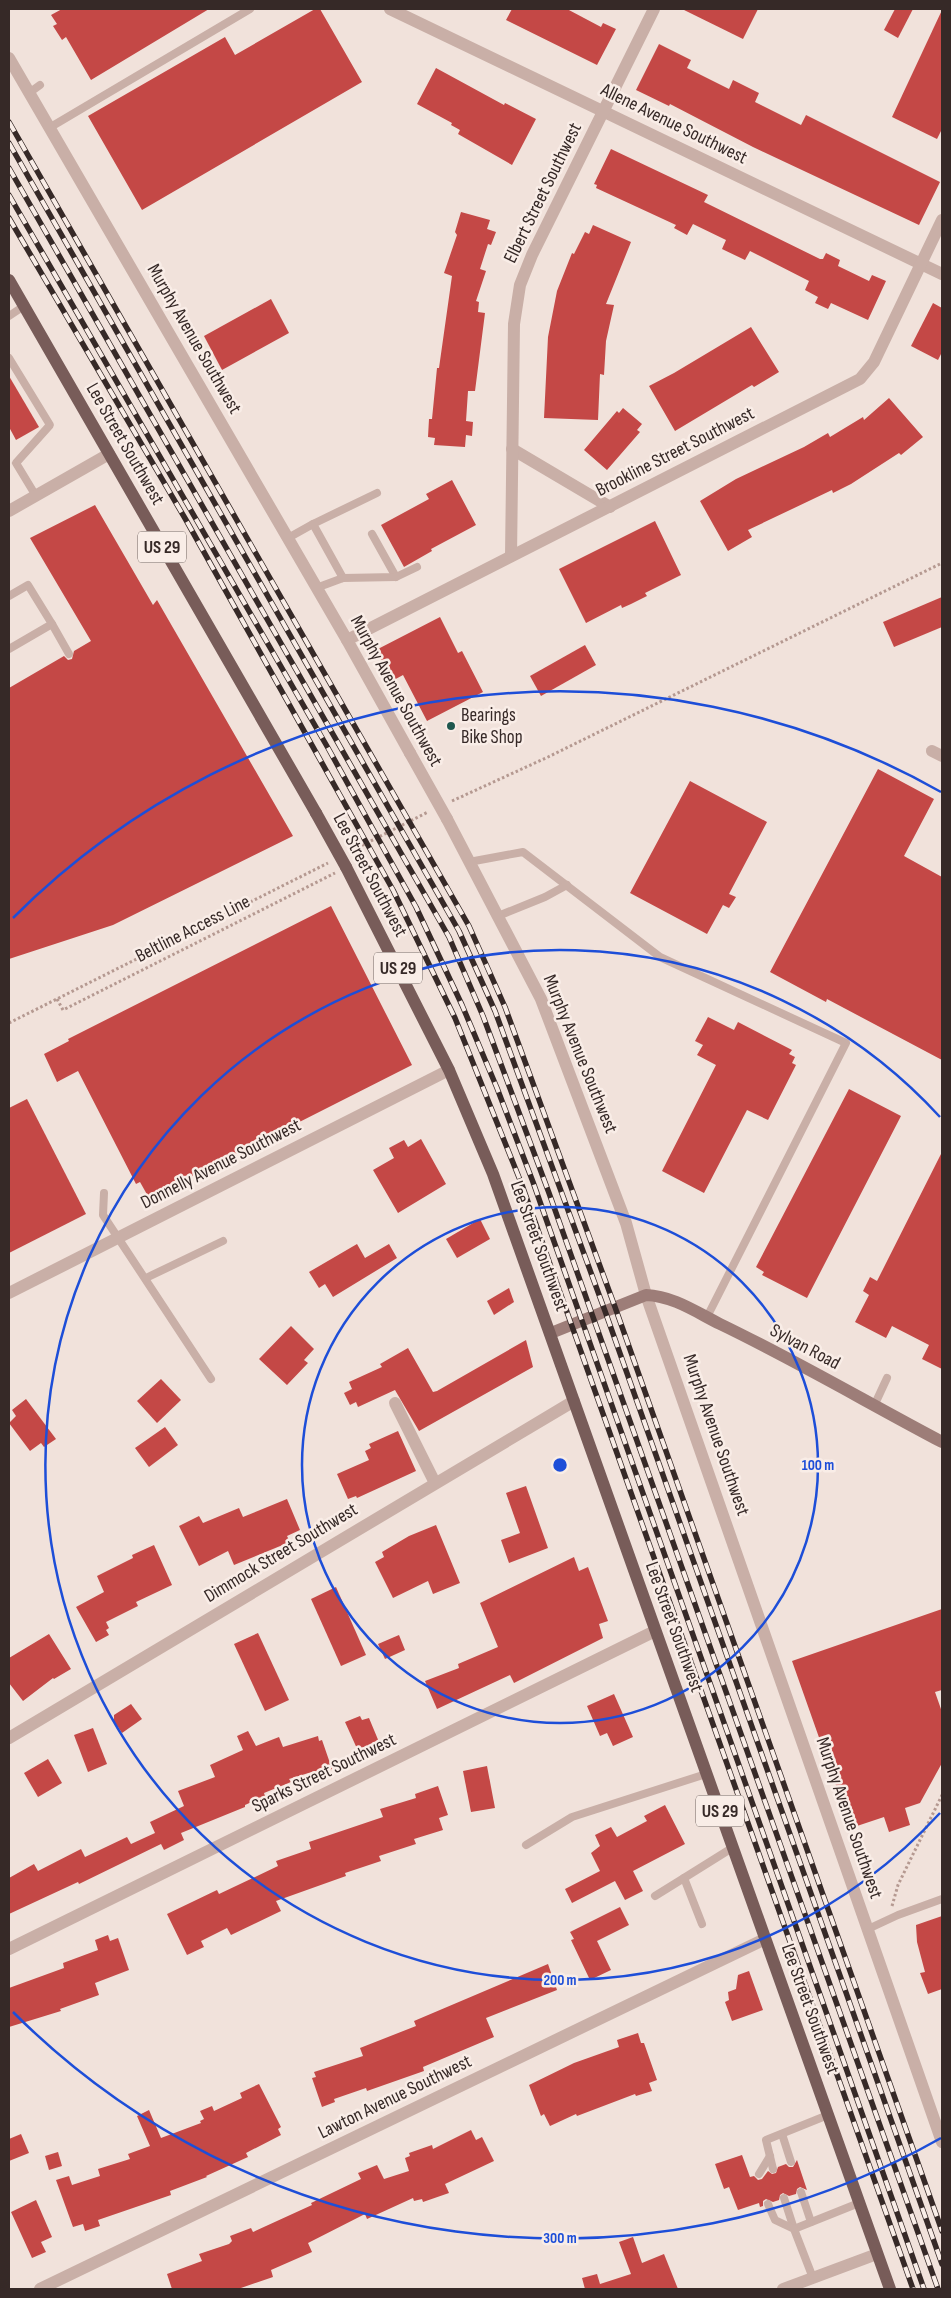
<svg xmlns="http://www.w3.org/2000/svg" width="951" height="2298" viewBox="0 0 951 2298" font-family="'Sofia Sans Condensed',sans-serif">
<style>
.building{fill:#c44846}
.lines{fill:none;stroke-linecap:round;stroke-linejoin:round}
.path{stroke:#b59991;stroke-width:3;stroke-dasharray:2.5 2.5;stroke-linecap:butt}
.service{stroke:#c9afa7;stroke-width:8}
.minor{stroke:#c9afa7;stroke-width:12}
.tertiary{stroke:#c9afa7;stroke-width:12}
.secondary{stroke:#9d7d78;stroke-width:12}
.primary{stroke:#785c59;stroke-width:12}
.rail-casing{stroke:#362927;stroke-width:5.5}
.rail{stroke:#f9ede7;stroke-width:4;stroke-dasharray:11;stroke-linecap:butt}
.tertiary-bridge{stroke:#c9afa7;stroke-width:12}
.primary-bridge{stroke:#785c59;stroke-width:12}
.ring{fill:none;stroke:#1d4ed8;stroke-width:2.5}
.poi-dot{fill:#1e574e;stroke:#f9ede7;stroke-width:2}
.labels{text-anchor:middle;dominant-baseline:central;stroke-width:5;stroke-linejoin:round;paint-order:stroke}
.shield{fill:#f9ede7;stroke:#706461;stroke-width:1}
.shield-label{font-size:18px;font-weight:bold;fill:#362927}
.street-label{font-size:19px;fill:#362927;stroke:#f9ede7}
.poi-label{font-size:19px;fill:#362927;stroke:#f9ede7;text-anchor:start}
.centre{fill:#1d4ed8;stroke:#f9ede7;stroke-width:2.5}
.ring-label{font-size:15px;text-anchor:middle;font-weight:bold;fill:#1d4ed8;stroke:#f9ede7;stroke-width:5;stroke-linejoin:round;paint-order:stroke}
</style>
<rect width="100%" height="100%" fill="#f1e2db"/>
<!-- building -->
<g class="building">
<path d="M62,9H209L91,80L66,37L62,40L53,26L57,24L51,15Z"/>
<path d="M315,9H320L362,82L142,210L88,116L225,37L235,55Z"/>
<path d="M512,9H567L601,27L603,23L616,29L597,65L506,20Z"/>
<path d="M682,9H758L743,39Z"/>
<path d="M895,9H913L898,38L884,30Z"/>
<path d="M942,10V129L937,139L892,117Z"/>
<path d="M659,44L691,60L687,68L729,89L733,80L759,93L755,102L801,125L806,115L940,182L919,225L753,147L670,104L669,106L636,90Z"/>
<path d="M436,68L504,105L505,103L536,119L512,165L458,134L460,130L451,125L452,123L417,104Z"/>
<path d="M611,149L708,195L704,202L820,259H823L826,253L840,260L838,266L869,281L872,275L886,281L868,320L831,303L828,309L815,303L818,297L805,290L809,281L750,251L745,260L722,249L726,240L693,224L687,235L674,228L676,225L596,188L597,185L594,184Z"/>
<path d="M461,212L490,220L487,229L496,232L491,245L488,244L480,269L486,271L476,301L479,302L478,312L485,313L475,391H468L466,421L473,422L472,436L466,435L465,447L434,445L435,438L428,437L429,419H432L437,368H439L452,276L444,273L457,235L455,232Z"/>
<path d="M593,225L631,242L606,304L614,305L606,341L604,375L600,374L598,420L544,418L548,337L557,291L572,253L574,254L585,232L589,234Z"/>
<path d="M271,299L289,333L222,370L204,336Z"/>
<path d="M933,303L942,308V352L938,360L911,346Z"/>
<path d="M751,327L779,372L754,387L752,385L675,431L649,386L674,373Z"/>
<path d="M9,376L39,427L16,440L9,427Z"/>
<path d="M889,398L923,437L901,455L899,453L851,484L833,493L832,490L748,530L752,537L728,551L700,501L736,479L804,447L828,433L830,437L863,417L864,420Z"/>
<path d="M623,408L642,424L637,430L640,432L607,470L584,450L617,411L619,413Z"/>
<path d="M452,480L476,525L431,549L432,551L404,567L381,525L429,499L426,494Z"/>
<path d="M95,505L153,605L157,600L293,836L113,925L9,959V688L64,656L68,660L72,659L74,651L91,641L30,538Z"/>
<path d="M655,521L681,575L645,593L647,596L631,604L622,608L621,605L586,623L559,569Z"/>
<path d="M942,597V627L894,647L883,622Z"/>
<path d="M440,617L458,653L462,651L483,692L427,721L403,675L392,681L376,650Z"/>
<path d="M585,645L596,665L541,696L530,676Z"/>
<path d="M878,769L934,799L904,856L942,877V1060L827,999L826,1002L770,972Z"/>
<path d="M690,781L767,822L729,894L736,897L729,908L723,905L707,934L630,893Z"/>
<path d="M331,906L412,1065L149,1198L140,1182L136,1184L78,1071L57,1082L44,1054L69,1041L68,1039Z"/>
<path d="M708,1017L734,1030L738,1022L792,1050L789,1054L795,1057L792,1063L796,1065L768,1120L747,1110L704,1193L662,1171L716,1065L697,1055L703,1045L695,1041Z"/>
<path d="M849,1089L901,1116L807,1298L762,1275L764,1272L756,1267Z"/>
<path d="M27,1099L86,1214L9,1253V1108Z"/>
<path d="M421,1139L446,1184L398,1213L373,1170L394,1158L389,1148L404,1140L408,1147Z"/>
<path d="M942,1152V1369L922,1359L929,1345L892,1326L886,1338L855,1322L869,1295L863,1291L870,1277L877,1281Z"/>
<path d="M480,1219L490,1239L457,1258L446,1239Z"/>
<path d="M357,1244L365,1258L389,1244L397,1258L333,1297L325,1284L319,1288L309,1272Z"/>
<path d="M509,1288L514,1302L494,1315L487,1301Z"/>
<path d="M291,1326L314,1349L304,1360L308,1363L287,1385L259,1359Z"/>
<path d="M526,1340L533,1367L419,1431L395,1390L358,1407L356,1402L350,1405L344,1393L352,1389L349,1382L382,1367L380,1364L408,1348L433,1392L437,1391Z"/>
<path d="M161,1379L181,1400L157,1423L137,1401Z"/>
<path d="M26,1399L56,1439L44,1447L41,1443L30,1451L9,1423L16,1416L12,1410Z"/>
<path d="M165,1427L178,1445L149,1467L135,1448Z"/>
<path d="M398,1431L416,1471L357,1498L356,1496L348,1499L337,1474L369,1460L365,1451L371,1448L369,1444Z"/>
<path d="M526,1486L548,1548L509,1563L501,1540L520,1533L506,1493Z"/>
<path d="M287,1499L300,1530L287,1536L290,1542L234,1565L228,1551L199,1566L179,1526L199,1516L203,1523L239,1508L243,1517Z"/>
<path d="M436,1525L460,1583L433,1594L428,1581L393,1598L375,1562L384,1557L382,1552L409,1536Z"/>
<path d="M154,1545L172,1585L136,1602L138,1606L106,1622L109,1628L106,1630L109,1635L96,1642L76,1607L104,1592L97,1576L133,1558L132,1555Z"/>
<path d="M574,1557L579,1571L588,1567L608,1621L599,1624L603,1638L514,1683L510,1675L437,1709L425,1681L459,1668L458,1664L498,1647L480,1603Z"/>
<path d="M336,1587L366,1655L341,1666L311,1599Z"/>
<path d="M942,1609V1690L935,1692L942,1712V1763L920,1803L905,1808L910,1825L889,1832L884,1817L851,1828L792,1661Z"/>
<path d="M258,1633L289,1700L265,1711L234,1644Z"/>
<path d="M49,1634L71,1669L54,1679L53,1678L23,1701L9,1683V1658Z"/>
<path d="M399,1635L405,1650L385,1659L378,1644Z"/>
<path d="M614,1694L633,1737L613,1746L607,1733L600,1736L587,1706Z"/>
<path d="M131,1704L142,1719L122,1733L114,1721V1715Z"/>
<path d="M360,1716L362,1720L369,1718L379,1742L374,1744L375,1746L359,1753L345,1722Z"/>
<path d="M93,1728L107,1764L88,1772L74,1735Z"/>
<path d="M248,1731L256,1746L279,1737L283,1747L318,1736L319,1741L322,1740L332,1769L316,1774L315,1771L289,1779L291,1782L264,1793L265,1796L245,1805V1807L181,1833L184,1840L164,1850L161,1844L79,1884L78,1882L9,1914V1878L34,1864L38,1871L81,1849L85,1857L127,1837L131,1844L155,1833L150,1822L184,1806L178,1791L215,1777L210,1765L243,1750L237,1736Z"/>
<path d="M48,1759L62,1783L38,1797L24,1773Z"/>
<path d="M487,1766L495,1808L471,1812L463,1771Z"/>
<path d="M438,1786L448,1815L439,1818L443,1830L414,1839L416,1844L379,1856L381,1861L345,1873L346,1876L276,1901L281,1911L231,1935L227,1928L201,1941L204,1947L187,1955L167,1914L217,1890L219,1894L278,1866L276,1861L311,1849L309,1842L383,1817L380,1809L416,1798L415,1794Z"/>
<path d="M665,1805L685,1844L633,1871L643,1891L625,1900L615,1881L572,1903L565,1889L600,1871L591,1853L600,1846L595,1835L611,1827L617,1837L647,1821L644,1816Z"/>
<path d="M620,1907L629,1925L597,1941L611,1970L590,1980L571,1940L574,1939L570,1932Z"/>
<path d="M942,1916V1989L928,1994L920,1973L925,1972L917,1942L916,1925Z"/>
<path d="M108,1935L110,1941L118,1938L129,1970L95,1983L99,1995L60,2009L61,2011L9,2027V1988L64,1968L63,1963L98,1950L95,1940Z"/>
<path d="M548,1964L557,1990L486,2018L494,2037L423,2067L424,2071L367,2091L366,2088L334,2099L335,2102L322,2107L312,2078L316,2077L314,2072L363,2056L360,2048L416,2026L414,2021Z"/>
<path d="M749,1971L763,2010L732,2021L725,2002L729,2000L728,1992L736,1989L738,1975Z"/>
<path d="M638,2033L641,2043H644L657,2080L649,2083L652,2091L636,2096L635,2094L577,2116L576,2114L550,2126L544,2114L541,2116L529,2085L574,2063L619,2047L617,2040Z"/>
<path d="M259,2084L281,2127L278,2129L281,2135L246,2153L248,2157L206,2176L207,2177L170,2191L171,2195L98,2220L100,2226L85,2231L83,2224L73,2227L56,2180L69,2176L72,2185L100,2176L98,2169L130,2159L128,2154L150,2146L137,2116L149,2110L161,2138L201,2123L200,2121L204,2119L200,2111L212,2106L214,2111L242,2098L240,2093Z"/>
<path d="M471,2130L476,2140L482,2137L494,2161L445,2184L449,2193L423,2202L422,2199L414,2201L413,2198L367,2219L365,2214L308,2243L312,2252L271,2270L273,2277L238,2289H172L167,2274L202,2261L199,2254L229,2244L232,2241L230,2236L251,2228L253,2232L312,2205L311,2203L361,2179L358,2173L377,2165L384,2179L409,2171L405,2158L410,2156L409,2153L432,2145L433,2149Z"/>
<path d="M21,2134L29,2153L9,2161V2139Z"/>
<path d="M58,2152L62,2166L49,2170L45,2156Z"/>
<path d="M742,2155L750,2177L754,2176L758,2180L762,2179L768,2171L772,2174L776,2173L778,2167L786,2164L789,2167H793L797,2160L807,2190L800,2187L797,2189L796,2194L789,2196L783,2193L780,2195L779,2200L773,2202L766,2199L763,2201V2206L760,2207L759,2203L738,2210L729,2187L724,2189L715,2164Z"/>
<path d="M36,2200L52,2237L41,2242L46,2252L32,2258L11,2212Z"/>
<path d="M633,2237L642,2263L664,2254L678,2289H585L582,2278L597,2274L600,2284L631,2274L619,2242Z"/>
</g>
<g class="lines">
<!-- path -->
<g class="path">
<path d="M452,801L548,757L942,563"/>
<path d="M353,850L428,812"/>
<path d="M57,999L63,1010L335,873"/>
<path d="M9,1023L328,863"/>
<path d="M892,1906L898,1885L942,1795"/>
</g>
<!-- service -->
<g class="service">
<path d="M29,93L40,85"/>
<path d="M49,128L250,9"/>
<path d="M9,316L24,306"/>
<path d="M9,358L50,425L16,463L36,496"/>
<path d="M372,534L396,577"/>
<path d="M288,538L313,524"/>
<path d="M343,578L313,524L377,493"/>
<path d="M316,588L343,578L396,577L417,567"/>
<path d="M9,596L28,585L52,624L9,649"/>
<path d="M52,624L69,654"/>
<path d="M469,862L523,852L660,957L846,1043L707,1317"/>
<path d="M498,916L545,897L567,885"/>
<path d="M104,1193L103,1215L211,1379"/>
<path d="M146,1278L223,1241"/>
<path d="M874,1406L887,1378"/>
<path d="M526,1845L572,1817L706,1774"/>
<path d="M655,1896L684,1878"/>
<path d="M702,1924L684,1878L732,1848"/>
<path d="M868,1929L898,1915L942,1899"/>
<path d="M782,2134L791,2162"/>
<path d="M773,2169L766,2140L828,2115"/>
<path d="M759,2174L770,2156"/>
<path d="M801,2192L811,2222"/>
<path d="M784,2198L794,2229L859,2203"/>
<path d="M768,2204L775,2220L794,2229L813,2278"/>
</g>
<!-- minor -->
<g class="minor">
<path d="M390,9L942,274"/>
<path d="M512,449L610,507"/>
<path d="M511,556L514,324L520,285L532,255L654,9"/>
<path d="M347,640L860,379L874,362L942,220"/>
<path d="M932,751L942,756"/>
<path d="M395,1403L435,1483"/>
<path d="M9,1738L574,1401"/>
<path d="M9,1949L655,1631"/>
<path d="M40,2289L765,1939"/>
<path d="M783,2289L877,2254"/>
</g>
<!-- tertiary -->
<g class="tertiary">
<path d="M9,58L347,640L410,753"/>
<path d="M9,511L109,454"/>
<path d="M447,819L541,999L626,1223L646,1295L942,2142"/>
<path d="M9,1293L449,1070"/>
</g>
<!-- secondary -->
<path class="secondary" d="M551,1333L646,1295C673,1296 696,1312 720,1324C795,1360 868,1403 942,1442"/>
<!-- primary -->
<g class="primary">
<path d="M9,280L316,813"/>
<path d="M346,867L449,1070L493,1174L890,2289"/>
</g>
<defs>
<g id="rail">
<path d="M9,122L469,926L505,1007L615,1307L942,2231"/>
<path d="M9,143L459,931L495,1011L605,1311L942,2264"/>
<path d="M9,168L449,937L483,1016L549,1193L938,2289"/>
<path d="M9,195L328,748L416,907L462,1005L497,1088L533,1182L924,2289"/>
<path d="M9,218L186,520L393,890L455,1018L522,1185L913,2289"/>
</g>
</defs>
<!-- rail casing -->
<use href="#rail" class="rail-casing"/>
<!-- rail -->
<use href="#rail" class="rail"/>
<!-- tertiary-bridge -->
<path class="tertiary-bridge" d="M410,753L447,819"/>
<!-- primary-bridge -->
<path class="primary-bridge" d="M316,813L346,867"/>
</g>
<!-- distance rings -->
<g class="ring">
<circle cx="560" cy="1465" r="258"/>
<path d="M940 1813A515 515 0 1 1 940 1117"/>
<path d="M941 2138A773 773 0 0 1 13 2012M13 918A773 773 0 0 1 941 792"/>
</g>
<!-- markers -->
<circle class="poi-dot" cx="451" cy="726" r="5"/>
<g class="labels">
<!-- shield labels -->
<g class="shield">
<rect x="138" y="531.5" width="48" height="31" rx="4"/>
<rect x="374" y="952.5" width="48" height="31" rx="4"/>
<rect x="696" y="1795.5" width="48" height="31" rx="4"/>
</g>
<g class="shield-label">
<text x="162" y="547">US 29</text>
<text x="398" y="968">US 29</text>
<text x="720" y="1811">US 29</text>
</g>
<!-- street labels -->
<g class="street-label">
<text transform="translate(674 124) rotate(26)">Allene Avenue Southwest</text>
<text transform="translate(543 193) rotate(-64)">Elbert Street Southwest</text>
<text transform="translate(194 339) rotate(60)">Murphy Avenue Southwest</text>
<text transform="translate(125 444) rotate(60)">Lee Street Southwest</text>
<text transform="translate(675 452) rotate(-27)">Brookline Street Southwest</text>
<text transform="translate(396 691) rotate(61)">Murphy Avenue Southwest</text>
<text transform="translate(370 875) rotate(62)">Lee Street Southwest</text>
<text transform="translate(193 929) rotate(-27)">Beltline Access Line</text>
<text transform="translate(580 1054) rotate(68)">Murphy Avenue Southwest</text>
<text transform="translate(221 1164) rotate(-27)">Donnelly Avenue Southwest</text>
<text transform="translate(539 1246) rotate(70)">Lee Street Southwest</text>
<text transform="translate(805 1347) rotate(28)">Sylvan Road</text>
<text transform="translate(716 1435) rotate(71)">Murphy Avenue Southwest</text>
<text transform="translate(281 1553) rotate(-31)">Dimmock Street Southwest</text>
<text transform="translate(674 1627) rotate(70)">Lee Street Southwest</text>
<text transform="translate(324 1773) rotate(-26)">Sparks Street Southwest</text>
<text transform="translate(849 1818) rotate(71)">Murphy Avenue Southwest</text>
<text transform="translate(810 2009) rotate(70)">Lee Street Southwest</text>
<text transform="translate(395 2097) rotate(-26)">Lawton Avenue Southwest</text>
</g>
<!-- poi labels -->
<g class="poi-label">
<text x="461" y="715">Bearings<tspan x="461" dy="22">Bike Shop</tspan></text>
</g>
</g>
<circle cx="560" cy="1465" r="8" class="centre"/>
<g class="ring-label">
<text x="818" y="1470">100 m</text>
<text x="560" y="1985">200 m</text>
<text x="560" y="2243">300 m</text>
</g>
<!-- border -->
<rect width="951" height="2298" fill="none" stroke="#362927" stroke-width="20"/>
</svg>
